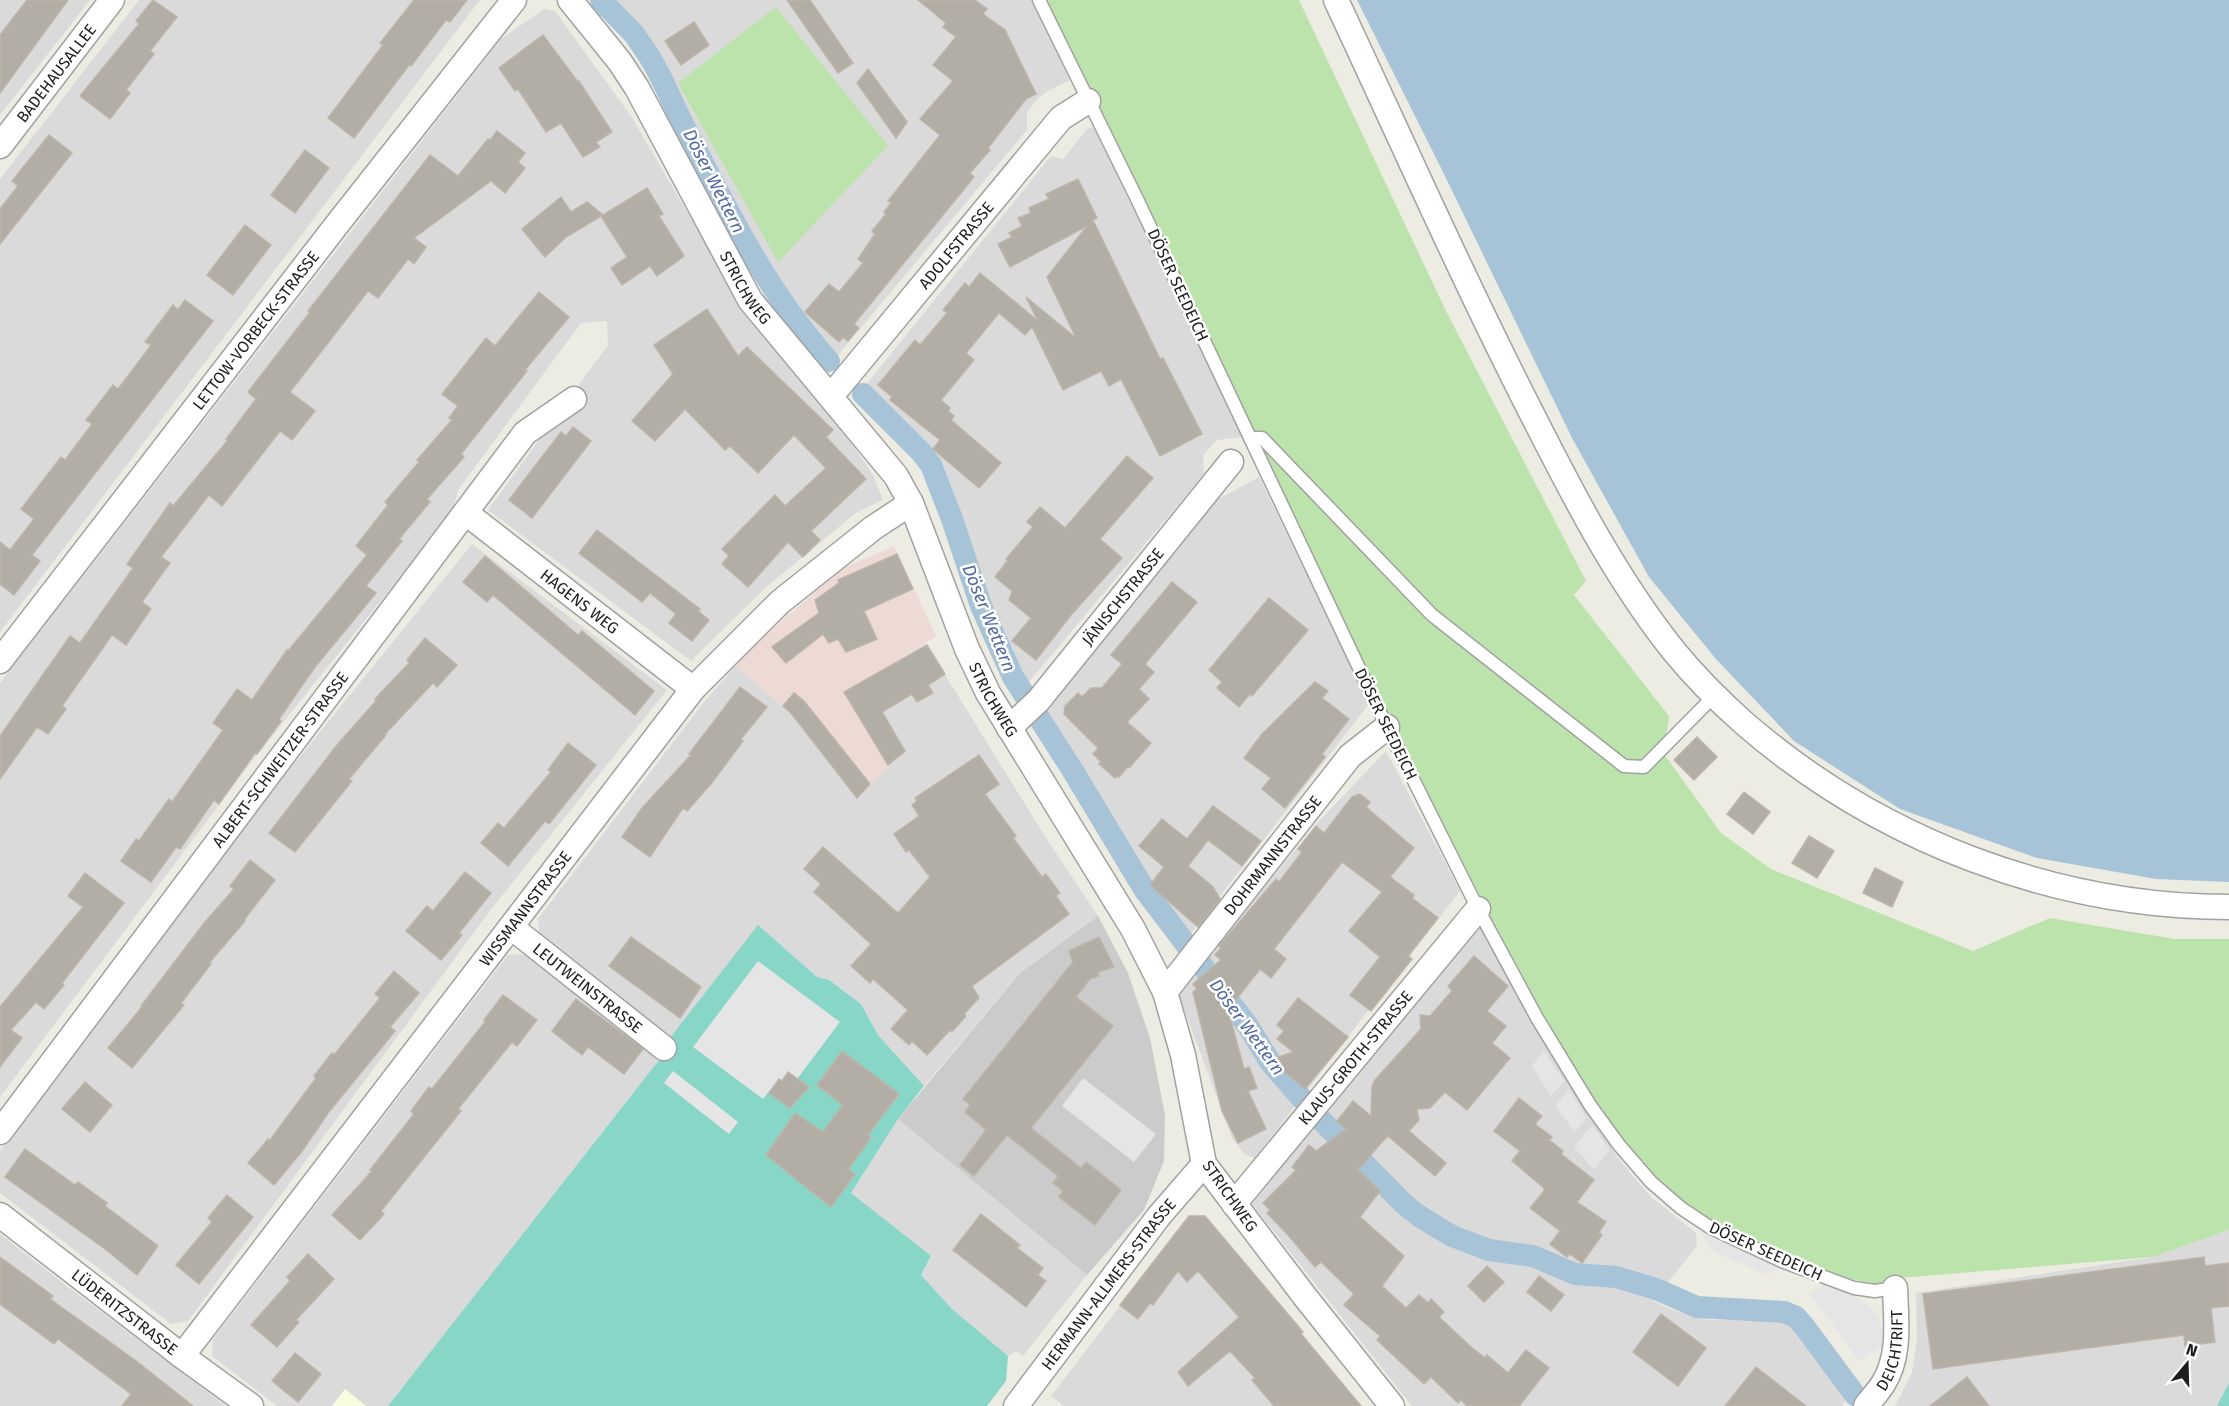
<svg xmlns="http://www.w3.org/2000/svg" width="2229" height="1406" viewBox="0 0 2229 1406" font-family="'Fira Sans',sans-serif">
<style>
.residential{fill:#dbdada}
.commercial{fill:#eddad4}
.education{fill:#f6fcdd}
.religious{fill:#cbcbcb}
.grass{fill:#bde3ad}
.pitch{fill:#87d6c7}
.parking{fill:#e5e5e5}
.water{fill:#a7c3d7}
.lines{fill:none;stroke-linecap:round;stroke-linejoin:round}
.canal{stroke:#a7c3d7;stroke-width:22}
.building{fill:#b2aea6;stroke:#bdb5a7;stroke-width:1.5}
.lane-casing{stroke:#a1a1a1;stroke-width:15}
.street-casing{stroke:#a1a1a1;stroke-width:27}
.lane{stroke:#fff;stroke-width:12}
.street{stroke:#fff;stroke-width:24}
.labels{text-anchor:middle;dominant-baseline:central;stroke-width:5;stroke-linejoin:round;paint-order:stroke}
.street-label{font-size:16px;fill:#1d1d1d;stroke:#fff}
.water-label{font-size:18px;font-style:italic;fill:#526aa4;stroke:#fff}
</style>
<rect width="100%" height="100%" fill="#edece3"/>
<!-- residential -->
<g class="residential">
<path d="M0,0H90L0,115Z"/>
<path d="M139,0H480L0,632V179Z"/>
<path d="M611,0H1032L1070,80L1049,90L1037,99L1027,112V130L833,361L794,317L748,234L657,52Z"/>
<path d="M544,9L555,11L631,116L715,260L768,341L824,402L873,475L883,500L857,512L763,590L691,661L488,510L608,345L607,321L581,323L458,490L453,511L248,766L0,1097V683L501,39Z"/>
<path d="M1094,127L1244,437L1217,440L1203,455L1204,474L1028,683L998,634L949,493L925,446L864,387L1051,156L1063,159L1088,128Z"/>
<path d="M1259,477L1369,704L1185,941L1163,910L1124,845L1057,744L1043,717L1213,502Z"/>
<path d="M472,544L667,690L489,912L188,1321L171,1324L0,1193V1151L269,795Z"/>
<path d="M926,644L1046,838L1098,916L1020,973L924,1086L878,1035L861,1004L829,980L817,977L758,926L669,1039L539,933L538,919L704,702L736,666L791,713L888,765L905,751L881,712L883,670Z"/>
<path d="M1386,751L1460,891L1255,1158L1245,1155L1232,1138L1178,993L1319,821Z"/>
<path d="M1482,925L1616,1156L1651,1197L1696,1233L1697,1246L1653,1301L1670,1309L1708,1320L1785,1321L1797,1330L1841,1391L1848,1397L1842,1406H1412L1252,1204Z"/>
<path d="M526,954L659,1060L388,1406H366L345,1389L332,1406H277L212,1356L213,1339L508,955Z"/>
<path d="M898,1119L1087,1275L1023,1356L1017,1351L1008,1356L952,1309L921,1275L931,1257L851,1193Z"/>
<path d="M1189,1216H1205L1362,1406H1064L1051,1396Z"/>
<path d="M2229,1230V1406H1895L1912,1373L1917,1338L1916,1293L2153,1257Z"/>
<path d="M0,1234L68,1287L226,1406H0Z"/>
</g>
<!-- commercial -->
<path class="commercial" d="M894,546L936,636L883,670L902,701L882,712L905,751L857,798L791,713L736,666L752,648L810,596L844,568Z"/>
<!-- education -->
<path class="education" d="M345,1389L366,1406H332Z"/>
<!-- religious -->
<path class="religious" d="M1098,916L1128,973L1150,1038L1165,1115L1164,1161L1144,1210L1087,1275L898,1119L1020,973Z"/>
<!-- grass -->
<g class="grass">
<path d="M1047,0H1299L1446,311L1586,581L1574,595L1669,716L1664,754L1721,833L1771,869L1973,951L2050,918L2175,939H2229V1230L2153,1257L1900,1278L1877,1284L1851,1279L1748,1240L1722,1228L1686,1205L1656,1177L1625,1143L1594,1102L1544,1016L1491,918L1393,724Z"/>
<path d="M776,7L888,146L778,262L678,83Z"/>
</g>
<!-- pitch -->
<g class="pitch">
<path d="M758,925L817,977L829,980L861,1004L878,1035L924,1086L898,1119L851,1193L931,1256L921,1275L952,1309L1008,1356L1006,1381L987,1406H388L659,1060L669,1039Z"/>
<path d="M2229,1383V1406H2217Z"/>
</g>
<!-- parking -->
<g class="parking">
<path d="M758,961L840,1022L797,1079L788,1072L782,1080L779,1079L763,1099L693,1047Z"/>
<path d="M1544,1051L1564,1081L1551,1096L1532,1066Z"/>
<path d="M673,1071L738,1122L729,1134L664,1083Z"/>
<path d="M1083,1078L1156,1134L1134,1162L1062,1106Z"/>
<path d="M1569,1089L1586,1118L1575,1132L1555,1106Z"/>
<path d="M1592,1125L1610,1150L1594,1170L1574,1147Z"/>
<path d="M1701,1233L1781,1267L1766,1275L1711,1250Z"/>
<path d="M1826,1284L1849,1293L1872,1308L1879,1318L1886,1343L1859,1361L1809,1292Z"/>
</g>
<!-- water -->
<path class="water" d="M1357,0H2229V882L2156,879L2037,858L1900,809L1794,741L1716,659L1649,577L1572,438L1443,172Z"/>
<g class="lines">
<!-- canal -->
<g class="canal">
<path d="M601,0L634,34L649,56C663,78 672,103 684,126C727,209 766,291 829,361"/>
<path d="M863,394L921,452L931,465L952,519L981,606L1013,677L1073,771L1144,889L1248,1026L1270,1062L1322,1121L1404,1204L1419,1216L1452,1236L1489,1250L1533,1256L1575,1274L1616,1277L1656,1289L1697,1307L1784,1312L1796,1317L1804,1326L1855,1395"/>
</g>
</g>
<!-- building -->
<g class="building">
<path d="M27,0H68L0,93V35Z"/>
<path d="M153,0L177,17L150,51L154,54L126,90L130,93L110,119L80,96L139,24L136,21Z"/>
<path d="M414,0H467L450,22L446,20L411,66L409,65L354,138L328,118L383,45L380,43Z"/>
<path d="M787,0H810L853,63L838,73Z"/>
<path d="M918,0H975L987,9L983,14L1005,30L1036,94L1026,99L988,148L990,150L970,173L974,177L854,324L859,328L848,341L843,337L839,342L805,312L829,284L839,292L863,263L858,259L875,234L872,231L886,214L884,212L891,203L888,201L940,135L920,119L953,81L933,65L956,37L943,27L946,23Z"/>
<path d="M694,22L709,45L681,65L665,41Z"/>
<path d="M543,35L578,82L579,81L612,132L596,142L600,147L583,157L561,123L546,132L518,89L515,91L499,68Z"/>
<path d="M868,69L907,122L896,138L857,83Z"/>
<path d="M497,131L525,153L518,162L525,168L505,193L491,181L414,238L426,247L414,264L408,259L378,298L368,291L290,392L315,411L292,440L280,431L222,506L209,495L161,557L170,563L142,602L151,609L126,645L112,635L62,706L66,709L48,734L37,727L0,779V736L70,636L80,643L133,568L127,564L170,503L173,506L228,440L226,439L256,399L248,392L310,312L308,311L430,155L458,176L488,139L490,140Z"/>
<path d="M49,135L72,153L0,244V209L18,186L12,181Z"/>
<path d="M305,150L329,168L295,213L271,195Z"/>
<path d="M1078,179L1097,218L1093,220L1160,359L1163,358L1202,434L1160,456L1121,379L1109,386L1101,371L1063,390L1032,327L1025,335L999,313L966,353L974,360L941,400L950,408L948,411L954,416L951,420L1001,463L979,488L933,449L940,440L890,400L892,397L878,385L915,340L920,345L947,313L943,310L965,283L969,287L980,273L1038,321L1026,297L1076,338L1047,277L1087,226L1010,267L998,244L1012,237L1009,233L1022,226L1018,218L1031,213L1029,208L1049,199L1046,194Z"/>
<path d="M647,188L663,214L659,216L684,256L657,276L650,266L622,285L611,268L627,257L601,216L566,237L545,257L522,229L561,197L571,212L587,202L603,215Z"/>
<path d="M245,225L271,245L233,295L207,275Z"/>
<path d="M539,292L569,317L525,370L527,371L461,454L464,457L427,499L430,502L399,539L402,541L366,586L376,593L315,667L279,719L281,721L257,754L255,753L219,804L214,800L180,849L176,847L151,882L121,861L136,839L139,841L169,799L172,802L223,730L213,723L237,689L252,700L287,650L288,651L367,555L356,546L388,505L385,502L419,462L417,460L452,420L449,418L458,406L442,394L486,338L495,346Z"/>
<path d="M185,300L213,321L32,555L40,561L14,595L0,584V542L10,550L34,519L21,509L61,457L65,460L92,424L86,420L113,385L118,389L143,356L151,345L145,342L173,305L178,310Z"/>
<path d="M707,309L738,356L747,347L833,430L826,437L866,479L811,531L820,540L803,557L788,542L748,587L722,564L729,556L722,549L775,495L785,506L826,468L794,435L758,473L730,446L725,450L685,409L655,441L632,421L673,374L654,345Z"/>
<path d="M573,427L591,441L532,518L509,500L561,432L566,436Z"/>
<path d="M1127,456L1153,478L1100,539L1122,558L1071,615L1036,660L1012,641L1031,618L1009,600L1012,591L995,577L1008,560L1006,559L1033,527L1027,522L1040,507L1065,528Z"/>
<path d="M597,530L700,609L698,611L709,620L692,641L669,623L676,614L650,593L642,602L579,553Z"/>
<path d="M897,554L913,589L864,611L877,639L846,652L838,639L829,643L823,634L786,663L772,647L819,613L815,600L839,583L838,580Z"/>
<path d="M485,556L578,635L582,631L654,691L635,715L493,595L487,602L463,582Z"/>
<path d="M1172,582L1197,602L1145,664L1154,672L1139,689L1149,699L1127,722L1151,743L1130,767L1128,766L1119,777L1117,776L1115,778L1099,764L1101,762L1093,754L1098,748L1064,714L1065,706L1078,693L1082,697L1091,688H1102L1122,664L1111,655Z"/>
<path d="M1269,598L1308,630L1252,696L1250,694L1239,707L1217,688L1222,682L1209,670Z"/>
<path d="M425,638L457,665L437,687L433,683L385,734L386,735L349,779L352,781L295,852L269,833L337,745L376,701L375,699L409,663L407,660Z"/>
<path d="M927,645L945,674L928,685L933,693L917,702L912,694L882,712L905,751L888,765L844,692Z"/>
<path d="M1315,682L1328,691L1322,698L1349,719L1322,754L1325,757L1285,808L1262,789L1271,778L1244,758L1262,734Z"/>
<path d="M740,687L767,707L741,739L743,741L711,784L687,811L683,808L650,857L622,837L642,808L691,755L689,754Z"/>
<path d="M794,693L804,701L870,784L857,798L791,713L783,706Z"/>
<path d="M1697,737L1717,757L1694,780L1674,760Z"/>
<path d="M568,743L596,765L549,824L545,821L508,866L481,843L498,823L504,828L551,772L548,770Z"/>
<path d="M979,755L999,784L985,794L1016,836L1013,838L1042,877L1046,874L1060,893L1056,896L1069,914L972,986L979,998L964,1014L966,1016L952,1032L950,1030L927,1055L912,1041L909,1045L891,1029L908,1010L873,979L870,983L851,966L871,944L814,892L821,884L804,869L823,847L898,913L930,877L909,850L906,852L894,834L919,816L912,805L917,801L915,798Z"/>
<path d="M1744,792L1770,812L1753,834L1727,814Z"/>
<path d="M1360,794L1370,802L1366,807L1414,848L1390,877L1414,895L1412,898L1438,918L1408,956L1412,959L1371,1011L1350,995L1380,957L1349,931L1382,892L1342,862L1274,949L1286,959L1271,978L1260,969L1228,1010L1244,1069L1249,1067L1257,1088L1248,1091L1266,1129L1238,1143L1222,1111L1193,992L1197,989L1193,984L1221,960L1215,955L1221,948L1219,946L1276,879L1279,882L1302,852L1298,849L1316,826L1324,833L1352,797Z"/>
<path d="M1213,806L1261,841L1242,866L1208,840L1188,866L1213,887L1220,899L1198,927L1150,885L1164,867L1139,846L1162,819L1187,839Z"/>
<path d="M1809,836L1834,851L1817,878L1792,863Z"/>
<path d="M250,860L275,880L244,920L245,921L209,963L211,964L181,1003L184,1005L132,1068L108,1048L142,1007L141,1006L205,922L234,889L230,886Z"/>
<path d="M1875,868L1903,882L1892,907L1863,893Z"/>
<path d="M465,872L491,893L459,933L462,935L441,960L406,931L427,906L433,911Z"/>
<path d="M85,873L124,903L62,983L64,985L44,1009L36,1002L11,1030L22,1038L0,1067V1007L83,907L68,896Z"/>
<path d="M631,937L701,987L680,1018L609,966Z"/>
<path d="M1099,937L1114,967L1098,972L1099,976L1090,979L1076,997L1113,1026L1031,1128L1081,1168L1086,1162L1121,1190L1095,1225L1059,1197L1063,1191L1053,1183L1058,1176L1007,1135L974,1176L960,1165L986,1130L965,1112L970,1105L963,1099L1073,962L1069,951Z"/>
<path d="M1474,956L1508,986L1487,1011L1506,1026L1492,1043L1510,1058L1467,1110L1445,1092L1430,1108L1417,1109L1419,1120L1409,1131L1446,1163L1435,1176L1388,1136L1381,1143L1358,1170L1380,1191L1360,1217L1404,1256L1382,1286L1406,1308L1419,1295L1428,1303L1431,1299L1444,1312L1439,1317L1470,1346L1485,1358L1487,1355L1508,1373L1526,1350L1549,1368L1519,1406H1467L1461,1400L1458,1403L1431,1377L1424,1384L1377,1340L1380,1336L1344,1305L1354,1294L1321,1262L1315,1267L1288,1235L1267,1213L1270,1210L1263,1203L1296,1170L1292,1167L1309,1145L1316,1151L1346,1129L1337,1121L1353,1101L1371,1116L1372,1086L1375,1080L1421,1029L1420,1015L1430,1016L1452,991L1448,986Z"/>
<path d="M394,971L419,993L390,1027L395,1031L328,1113L303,1150L274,1185L248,1163L268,1139L270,1140L316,1078L314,1076L332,1053L334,1055L380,998L375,994Z"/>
<path d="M503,995L537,1020L517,1046L512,1042L458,1109L461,1111L381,1211L384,1214L360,1240L332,1215L372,1171L370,1170L414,1114L411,1111L429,1087L432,1089L485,1022L484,1020Z"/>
<path d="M1298,998L1348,1037L1305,1089L1270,1060L1293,1052L1277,1039L1284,1031L1277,1025Z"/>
<path d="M576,999L643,1049L624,1074L588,1047L582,1055L552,1031Z"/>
<path d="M842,1051L899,1094L868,1135L871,1138L848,1169L855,1174L831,1207L766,1155L795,1113L823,1132L843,1105L817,1085Z"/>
<path d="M788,1072L809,1087L790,1108L769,1093L779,1079L782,1081Z"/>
<path d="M85,1082L112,1105L90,1132L62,1109Z"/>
<path d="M1519,1098L1542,1116L1535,1124L1552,1137L1549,1140L1563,1151L1561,1154L1594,1180L1577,1202L1606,1222L1599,1232L1602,1235L1582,1263L1570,1254L1567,1257L1550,1244L1560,1231L1530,1208L1544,1191V1188L1512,1161L1520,1151L1494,1131Z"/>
<path d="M25,1149L75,1185L78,1182L107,1203L105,1206L158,1246L137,1275L105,1249L5,1177Z"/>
<path d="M227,1195L253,1217L199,1284L176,1265L212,1222L208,1218Z"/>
<path d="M981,1214L1020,1245L1017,1248L1043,1268L1038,1275L1046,1281L1026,1307L953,1250Z"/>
<path d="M1189,1216H1205L1303,1332L1301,1334L1361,1406H1274L1252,1380L1255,1378L1230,1351L1188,1386L1178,1372L1239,1317L1198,1271L1187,1282L1178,1271L1153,1305L1150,1303L1138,1319L1120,1305Z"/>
<path d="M308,1254L334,1279L296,1320L299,1322L277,1347L251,1325L290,1281L287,1277Z"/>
<path d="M0,1257L53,1296L50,1299L135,1360L193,1406H122L131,1394L58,1339L54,1344L0,1304Z"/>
<path d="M2204,1257L2205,1266L2229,1263V1306L2211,1308L2215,1342L2185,1346L2184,1335L1933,1369L1923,1294Z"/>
<path d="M1487,1266L1504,1282L1484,1302L1468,1286Z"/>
<path d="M1539,1276L1564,1295L1551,1311L1527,1292Z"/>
<path d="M1661,1314L1706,1348L1678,1386L1633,1352Z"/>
<path d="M295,1353L321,1374L298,1402L272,1381Z"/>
<path d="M1756,1367L1806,1406H1725Z"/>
<path d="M1967,1377L1989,1406H1930Z"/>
</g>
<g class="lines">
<defs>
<g id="lane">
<path d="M1039,0L1137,199L1387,727L1478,909L1537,1018L1590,1105L1619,1145L1651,1182L1681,1208L1711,1228L1784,1262L1854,1288L1875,1291L1895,1288"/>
<path d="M1250,438H1262L1432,615L1624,766L1644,767L1714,696"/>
</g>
<g id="street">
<path id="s1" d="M570,0L620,62L637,88L750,300L896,476L911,503L967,649L988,693L1133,929L1165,992L1183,1055L1204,1164L1306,1298L1392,1406"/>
<path d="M1336,0C1401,139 1463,279 1533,416C1574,497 1616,578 1673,650C1695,677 1719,701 1745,724C1878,839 2053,907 2229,907"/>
<path id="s2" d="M0,146L112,0"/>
<path id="s3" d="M831,396L1061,118L1088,101"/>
<path id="s4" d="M466,513L693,689"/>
<path id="s5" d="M0,661L335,227L514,0"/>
<path id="s6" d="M1009,728L1038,701L1231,462"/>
<path id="s7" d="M511,927L664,1048"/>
<path id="s8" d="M1165,992L1350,756L1387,727"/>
<path id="s9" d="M0,1132L525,433L574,399"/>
<path id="s10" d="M1234,1204L1478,909"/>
<path id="s11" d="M0,1215L182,1356L251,1406"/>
<path id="s12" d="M182,1356L693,689L780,602L873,528L911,503"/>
<path id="s13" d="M1016,1406L1159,1216L1204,1164"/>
<path id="s14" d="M1866,1406C1871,1399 1878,1392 1883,1384C1901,1356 1896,1320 1895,1288"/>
</g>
</defs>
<!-- lane casing -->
<use href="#lane" class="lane-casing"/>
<!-- street casing -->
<use href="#street" class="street-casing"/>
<!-- lane -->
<use href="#lane" class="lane"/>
<!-- street -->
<use href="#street" class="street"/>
</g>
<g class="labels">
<!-- street labels -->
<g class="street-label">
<text stroke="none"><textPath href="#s2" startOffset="92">BADEHAUSALLEE</textPath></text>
<text stroke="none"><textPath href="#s3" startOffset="196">ADOLFSTRASSE</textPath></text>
<text transform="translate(1178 285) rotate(65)">DÖSER SEEDEICH</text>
<text stroke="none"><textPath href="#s1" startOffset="338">STRICHWEG</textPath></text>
<text stroke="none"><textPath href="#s5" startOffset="418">LETTOW-VORBECK-STRASSE</textPath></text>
<text stroke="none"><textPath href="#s6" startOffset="174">JÄNISCHSTRASSE</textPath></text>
<text stroke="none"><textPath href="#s4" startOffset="144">HAGENS WEG</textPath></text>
<text stroke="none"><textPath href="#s1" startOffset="824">STRICHWEG</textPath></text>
<text transform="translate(1386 724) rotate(64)">DÖSER SEEDEICH</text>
<text stroke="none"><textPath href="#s9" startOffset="466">ALBERT-SCHWEITZER-STRASSE</textPath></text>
<text stroke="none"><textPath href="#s8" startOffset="174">DOHRMANNSTRASSE</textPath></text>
<text stroke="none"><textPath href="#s12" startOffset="564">WISSMANNSTRASSE</textPath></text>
<text stroke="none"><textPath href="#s7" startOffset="98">LEUTWEINSTRASSE</textPath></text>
<text stroke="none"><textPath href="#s10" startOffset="190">KLAUS-GROTH-STRASSE</textPath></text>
<text transform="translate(1230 1196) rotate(55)">STRICHWEG</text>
<text transform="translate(1766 1251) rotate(24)">DÖSER SEEDEICH</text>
<text stroke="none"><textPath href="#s13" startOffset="153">HERMANN-ALLMERS-STRASSE</textPath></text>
<text stroke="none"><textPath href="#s11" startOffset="158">LÜDERITZSTRASSE</textPath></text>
<text stroke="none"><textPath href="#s14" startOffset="63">DEICHTRIFT</textPath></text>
</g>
<!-- water labels -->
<g class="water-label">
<text transform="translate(714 181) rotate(63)">Döser Wettern</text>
<text transform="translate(989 618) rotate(68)">Döser Wettern</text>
<text transform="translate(1247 1027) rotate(54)">Döser Wettern</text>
</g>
</g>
<!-- north arrow -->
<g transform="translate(2187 1364) rotate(19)" stroke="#ffffff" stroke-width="4.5" paint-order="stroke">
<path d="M0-4.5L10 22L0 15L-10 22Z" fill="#1d1d1d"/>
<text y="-9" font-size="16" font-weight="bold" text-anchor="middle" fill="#1d1d1d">N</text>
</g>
</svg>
